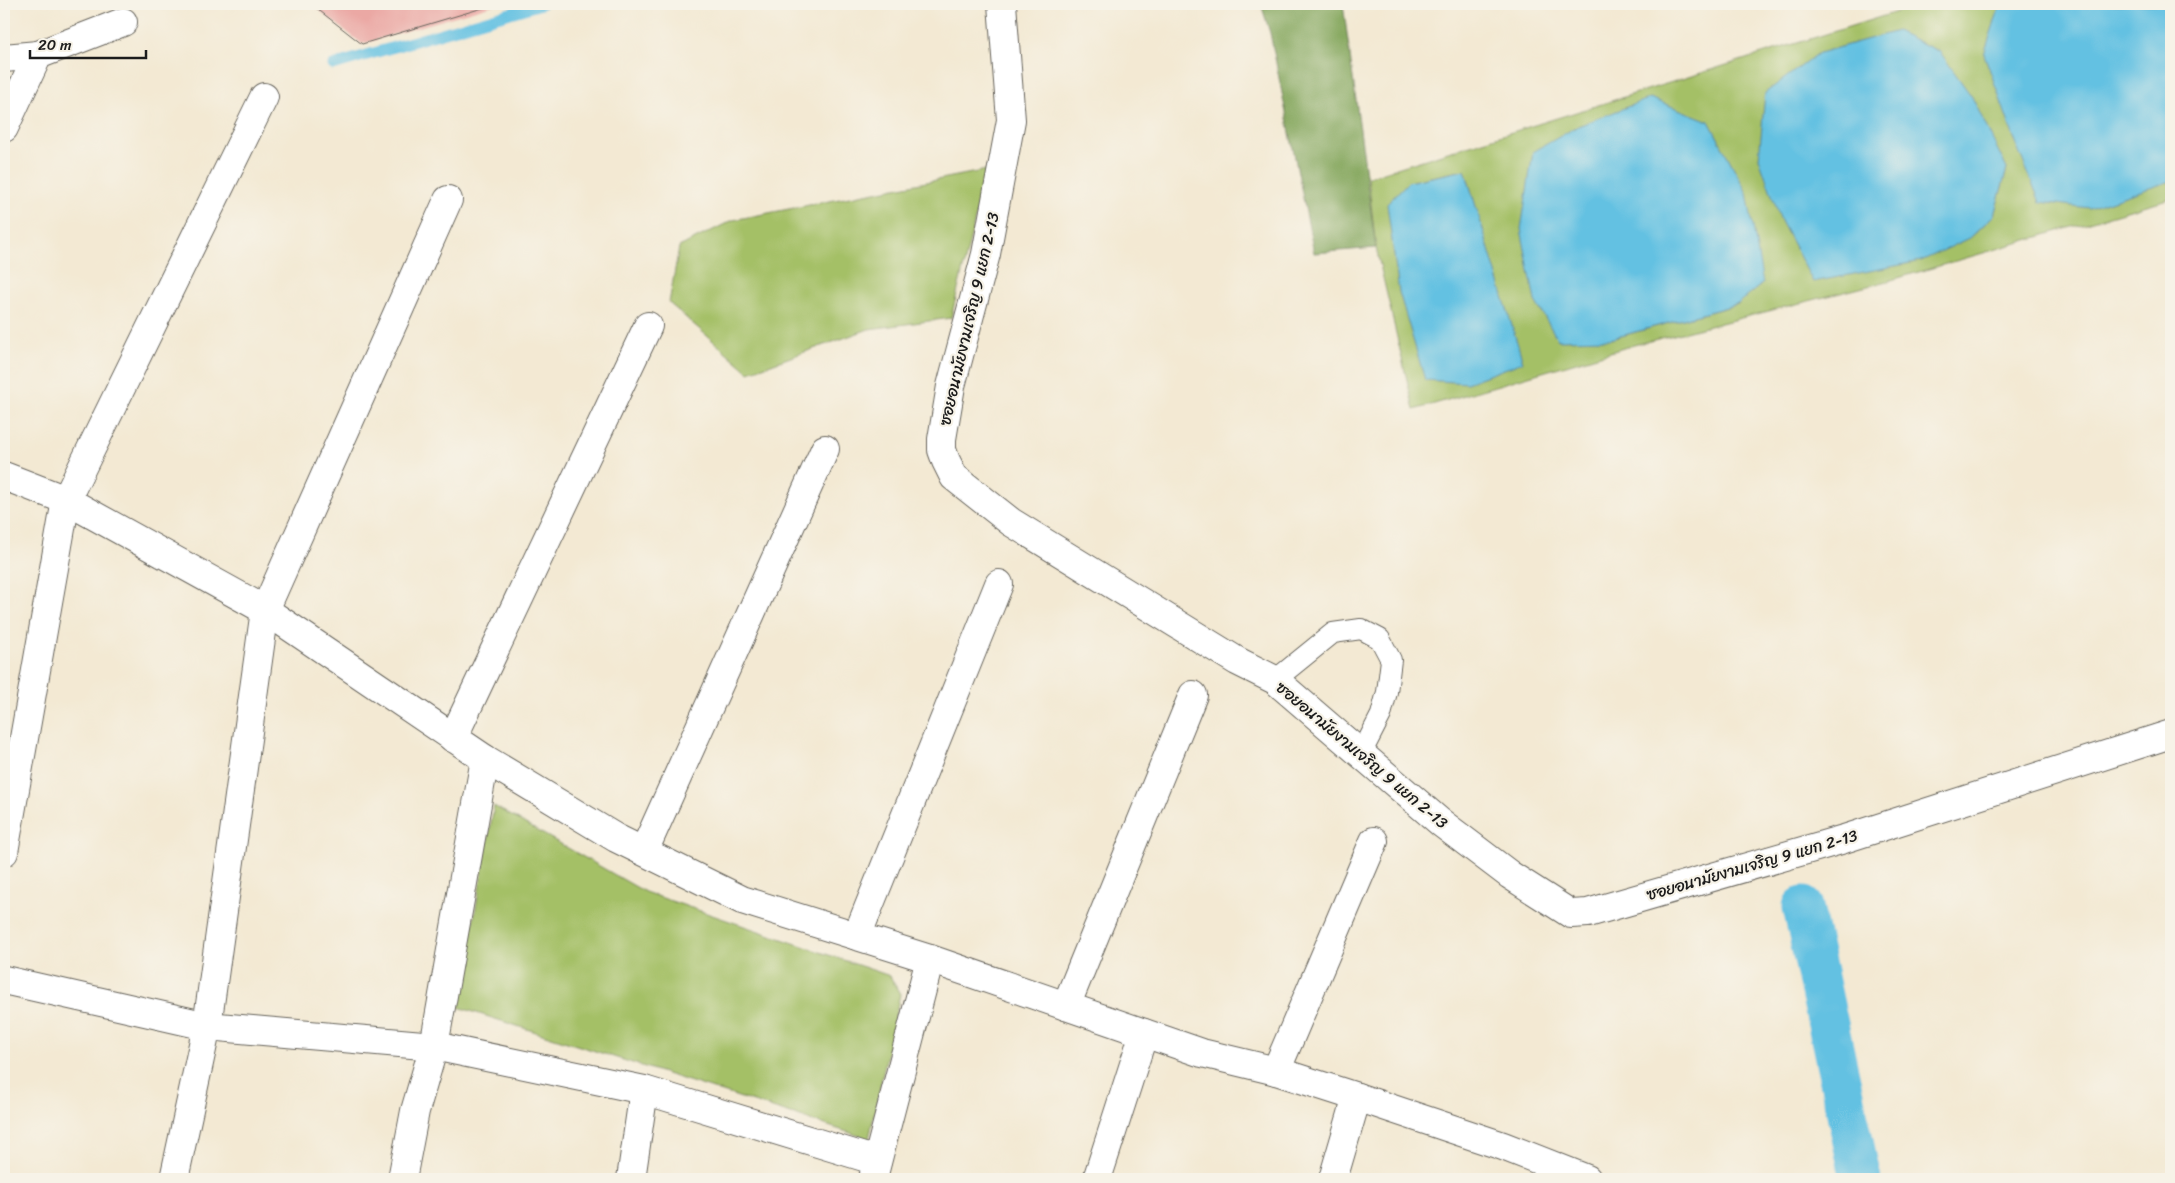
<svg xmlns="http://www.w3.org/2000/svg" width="2175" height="1183" viewBox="0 0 2175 1183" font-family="Sriracha,'Playpen Sans Thai',sans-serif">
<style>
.green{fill:#a4c066;stroke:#606e41;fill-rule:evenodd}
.forest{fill:#83a65b;stroke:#50613c}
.water{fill:#64c1e2;stroke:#406e7f}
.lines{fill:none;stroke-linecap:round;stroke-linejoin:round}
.stream{stroke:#64c1e2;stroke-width:11}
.canal{stroke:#64c1e2;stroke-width:41}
.building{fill:#eba8a4}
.lane-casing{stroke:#67645c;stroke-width:22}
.street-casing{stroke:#67645c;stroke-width:30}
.lane{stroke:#fff;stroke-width:20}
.street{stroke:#fff;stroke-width:28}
.labels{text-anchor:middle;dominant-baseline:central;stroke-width:4.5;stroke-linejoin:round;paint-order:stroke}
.street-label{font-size:16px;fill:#1c1c1c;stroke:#f7f3e8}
</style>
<rect width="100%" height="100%" fill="#f7f3e8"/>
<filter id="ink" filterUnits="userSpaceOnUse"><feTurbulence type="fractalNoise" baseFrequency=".02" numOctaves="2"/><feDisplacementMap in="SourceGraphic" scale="10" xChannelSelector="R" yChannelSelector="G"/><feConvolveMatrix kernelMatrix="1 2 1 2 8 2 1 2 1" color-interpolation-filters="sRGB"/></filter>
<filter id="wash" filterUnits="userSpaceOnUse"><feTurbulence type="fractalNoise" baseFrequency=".0096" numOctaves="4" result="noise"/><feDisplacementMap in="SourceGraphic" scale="20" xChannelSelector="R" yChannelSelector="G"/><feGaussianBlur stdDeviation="1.12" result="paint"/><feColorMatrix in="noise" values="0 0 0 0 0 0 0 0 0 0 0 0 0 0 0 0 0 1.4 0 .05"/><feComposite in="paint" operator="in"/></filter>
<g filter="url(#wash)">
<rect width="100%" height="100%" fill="#f3e9d3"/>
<!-- green -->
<g class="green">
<path d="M1922,4H2171V198L1888,281L1634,345L1414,410L1376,248L1368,177ZM2007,169L1994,215L1970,238ZM1465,170L1504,303L1408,182ZM1763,283L1738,304L1610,339Z"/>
<path d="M987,170L951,318L869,329L749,372L669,303L679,247L733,220Z"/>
<path d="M494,806L645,892L890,976L900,994L869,1139L458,1007Z"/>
</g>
<!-- forest -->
<path class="forest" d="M1261,4H1343L1376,248L1314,253L1270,33Z"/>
<!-- water -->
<g class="water">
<path d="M2010,4H2171V181L2089,208L2040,202L2018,149L1984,54L1999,9Z"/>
<path d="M1897,31L1940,52L1972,97L2007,169L1994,215L1970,238L1921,261L1813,282L1781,221L1759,158L1765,93L1819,53Z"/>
<path d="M1650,98L1709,121L1747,193L1763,283L1738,304L1610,339L1558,340L1535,301L1521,229L1533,152L1578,126Z"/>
<path d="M1465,170L1523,362L1467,383L1425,380L1399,292L1387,204L1408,182Z"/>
</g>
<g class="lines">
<!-- stream -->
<path class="stream" d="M333,65L541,4"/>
<!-- canal -->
<path class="canal" d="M1803,907L1861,1179"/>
</g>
<g id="blocks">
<!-- building -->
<path class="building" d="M311,4H496L362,44Z"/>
</g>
</g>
<g filter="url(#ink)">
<use href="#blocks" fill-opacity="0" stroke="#67645c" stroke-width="1"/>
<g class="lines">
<defs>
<path id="lane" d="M1275,680L1333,633L1361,629L1380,639L1391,660L1387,692L1381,715L1361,754"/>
<g id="street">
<path d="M1002,4L1011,120L986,254L951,386L942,439V450L946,461L954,477L1011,522L1237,661L1275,680L1440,822L1510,875L1571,914L1588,913L1844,839L2171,734"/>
<path d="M4,58L38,55"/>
<path d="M4,128L38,55L123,22"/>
<path d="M4,476L66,500L265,610L485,759L616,838L742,900L930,959L1202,1053L1276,1071L1357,1097L1503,1146L1587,1179"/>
<path d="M453,738L648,326"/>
<path d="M644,851L825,449"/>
<path d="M4,852L66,500L264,97"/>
<path d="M857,936L999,584"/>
<path d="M4,980L207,1026L434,1046L644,1090L877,1161"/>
<path d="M1066,1006L1193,695"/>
<path d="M1276,1071L1374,841"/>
<path d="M873,1178L930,959"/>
<path d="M174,1179L207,1026L265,610L448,200"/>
<path d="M402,1179L415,1111L434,1046L485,759"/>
<path d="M631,1179L644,1090"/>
<path d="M1097,1179L1144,1033"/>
<path d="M1333,1179L1357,1097"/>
</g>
</defs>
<!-- lane casing -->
<use href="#lane" class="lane-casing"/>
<!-- street casing -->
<use href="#street" class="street-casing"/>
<!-- lane -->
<use href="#lane" class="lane"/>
<!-- street -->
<use href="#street" class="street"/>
</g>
</g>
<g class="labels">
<!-- street labels -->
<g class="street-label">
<text transform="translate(969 319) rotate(-77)">ซอยอนามัยงามเจริญ 9 แยก 2-13</text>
<text transform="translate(1362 755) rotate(40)">ซอยอนามัยงามเจริญ 9 แยก 2-13</text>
<text transform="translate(1752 865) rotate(-16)">ซอยอนามัยงามเจริญ 9 แยก 2-13</text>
</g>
</g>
<!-- margin -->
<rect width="2175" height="1183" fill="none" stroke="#f7f3e8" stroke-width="20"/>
<!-- scale -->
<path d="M30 50v8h116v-8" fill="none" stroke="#1c1c1c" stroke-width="2.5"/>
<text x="38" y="50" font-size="15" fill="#1c1c1c" stroke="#f7f3e8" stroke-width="4" paint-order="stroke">20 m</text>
</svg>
